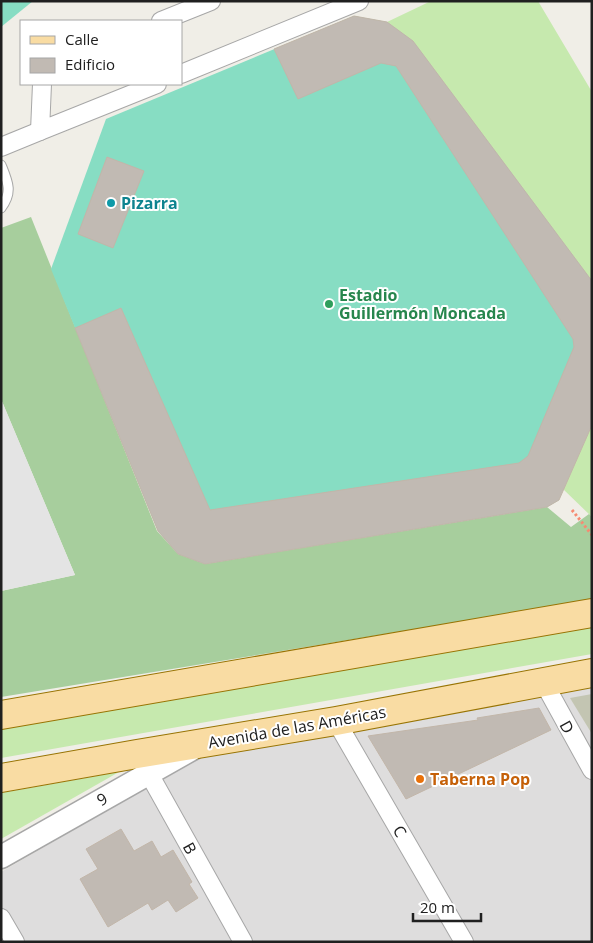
<svg xmlns="http://www.w3.org/2000/svg" width="593" height="943" viewBox="0 0 593 943" font-family="'Open Sans',sans-serif">
<style>
.residential{fill:#dedddd}
.construction{fill:#c3c5b2}
.grass{fill:#c6e9ae}
.forest{fill:#a7ce9d}
.pitch{fill:#87ddc3}
.parking{fill:#e4e4e4}
.building{fill:#c1bab3;stroke:#c2b6a9}
.lines{fill:none;stroke-linecap:round;stroke-linejoin:round}
.service-casing{stroke:#a7a7a7;stroke-width:11}
.minor-casing{stroke:#a7a7a7;stroke-width:20}
.tertiary-casing{stroke:#a7a7a7;stroke-width:25}
.primary-casing{stroke:#987404;stroke-width:30}
.path{stroke:#f68b72;stroke-width:3;stroke-dasharray:2.5 2.5;stroke-linecap:butt}
.service{stroke:#fff;stroke-width:9}
.minor{stroke:#fff;stroke-width:18}
.tertiary{stroke:#fff;stroke-width:22}
.primary{stroke:#f9dca3;stroke-width:28}
.culture-dot{fill:#0f9aa8;stroke:#fff;stroke-width:2}
.leisure-dot{fill:#2e9e5b;stroke:#fff;stroke-width:2}
.food-dot{fill:#e8710a;stroke:#fff;stroke-width:2}
.labels{text-anchor:middle;dominant-baseline:central;stroke-width:4;stroke-linejoin:round;paint-order:stroke}
.culture-label{font-size:16px;font-weight:bold;fill:#0d838f;stroke:#fff;text-anchor:start}
.leisure-label{font-size:16px;font-weight:bold;fill:#27864d;stroke:#fff;text-anchor:start}
.street-label{font-size:16px;fill:#202020;stroke:#fff}
.food-label{font-size:16px;font-weight:bold;fill:#c56008;stroke:#fff;text-anchor:start}
</style>
<rect width="100%" height="100%" fill="#f0eee7"/>
<!-- residential -->
<path class="residential" d="M592,688V942H1V872L198,758Z"/>
<!-- construction -->
<path class="construction" d="M592,694V734L570,698Z"/>
<!-- grass -->
<g class="grass">
<path d="M431,1H538L592,92V281L413,41L387,22Z"/>
<path d="M592,425V517L563,489Z"/>
<path d="M592,625V654L1,758V728Z"/>
<path d="M119,772L1,839V793Z"/>
</g>
<!-- forest -->
<path class="forest" d="M31,217L157,531L178,554L205,564L547,507L571,527L589,514L592,517V600L1,697V591L75,575L1,399V228Z"/>
<!-- pitch -->
<g class="pitch">
<path d="M1,1H33L1,27Z"/>
<path d="M354,16L387,22L413,41L592,281L559,500L547,507L205,564L178,554L158,531L51,269L106,119Z"/>
</g>
<!-- parking -->
<path class="parking" d="M1,399L75,575L1,591Z"/>
<!-- building -->
<g class="building">
<path d="M354,16L387,22L413,41L592,281V425L559,500L547,507L205,564L178,554L158,531L75,328L121,308L210,510L519,463L528,456L574,347L573,339L396,66L381,63L298,99L274,49Z"/>
<path d="M107,157L144,171L113,248L78,234Z"/>
<path d="M539,708L551,730L406,799L368,736L478,720L477,718Z"/>
<path d="M121,829L134,851L152,841L161,857L173,850L192,882L189,884L198,898L176,912L168,900L152,910L148,903L108,927L80,879L98,869L86,849Z"/>
</g>
<g class="lines">
<defs>
<path id="service" d="M1,165C8,182 13,192 1,208"/>
<g id="minor">
<path d="M161,21L211,1"/>
<path d="M181,74L359,1"/>
<path d="M42,84L40,131L157,84"/>
<path d="M1,147L40,131"/>
<path d="M544,683L592,770"/>
<path d="M336,721L464,942"/>
<path d="M143,763L243,942"/>
<path d="M1,918L15,942"/>
</g>
<path id="tertiary" d="M1,857L194,748"/>
<g id="primary">
<path d="M1,715L592,613"/>
<path d="M1,778L137,754L336,721L592,673"/>
</g>
</defs>
<!-- service casing -->
<use href="#service" class="service-casing"/>
<!-- minor casing -->
<use href="#minor" class="minor-casing"/>
<!-- tertiary casing -->
<use href="#tertiary" class="tertiary-casing"/>
<!-- primary casing -->
<use href="#primary" class="primary-casing"/>
<!-- path -->
<path class="path" d="M572,510L592,535"/>
<!-- service -->
<use href="#service" class="service"/>
<!-- minor -->
<use href="#minor" class="minor"/>
<!-- tertiary -->
<use href="#tertiary" class="tertiary"/>
<!-- primary -->
<use href="#primary" class="primary"/>
</g>
<!-- markers -->
<circle class="culture-dot" cx="111" cy="203" r="5"/>
<circle class="leisure-dot" cx="329" cy="304" r="5"/>
<circle class="food-dot" cx="420" cy="779" r="5"/>
<g class="labels">
<!-- culture labels -->
<g class="culture-label">
<text x="121" y="203">Pizarra</text>
</g>
<!-- leisure labels -->
<g class="leisure-label">
<text x="339" y="295">Estadio<tspan x="339" dy="18">Guillermón Moncada</tspan></text>
</g>
<!-- street labels -->
<g class="street-label">
<text transform="translate(297 727) rotate(-10)">Avenida de las Américas</text>
<text transform="translate(567 727) rotate(61)">D</text>
<text transform="translate(102 799) rotate(-30)">9</text>
<text transform="translate(400 831) rotate(60)">C</text>
<text transform="translate(190 848) rotate(61)">B</text>
</g>
<!-- food labels -->
<g class="food-label">
<text x="430" y="779">Taberna Pop</text>
</g>
</g>
<!-- border -->
<rect width="593" height="943" fill="none" stroke="#202020" stroke-width="5"/>
<!-- legend -->
<rect x="20" y="20" width="162" height="65" fill="#ffffff" stroke="#a6a6a6"/>
<rect x="30" y="36" width="25" height="8" fill="#f9dca3" stroke="#a6a6a6"/>
<text x="65" y="45" font-size="15" fill="#202020">Calle</text>
<rect x="30" y="58" width="25" height="15" fill="#c1bab3" stroke="#a6a6a6"/>
<text x="65" y="70" font-size="15" fill="#202020">Edificio</text>
<!-- scale -->
<path d="M413 913v8h68v-8" fill="none" stroke="#202020" stroke-width="2.5"/>
<text x="420" y="913" font-size="15" fill="#202020" stroke="#ffffff" stroke-width="4" paint-order="stroke">20 m</text>
</svg>
